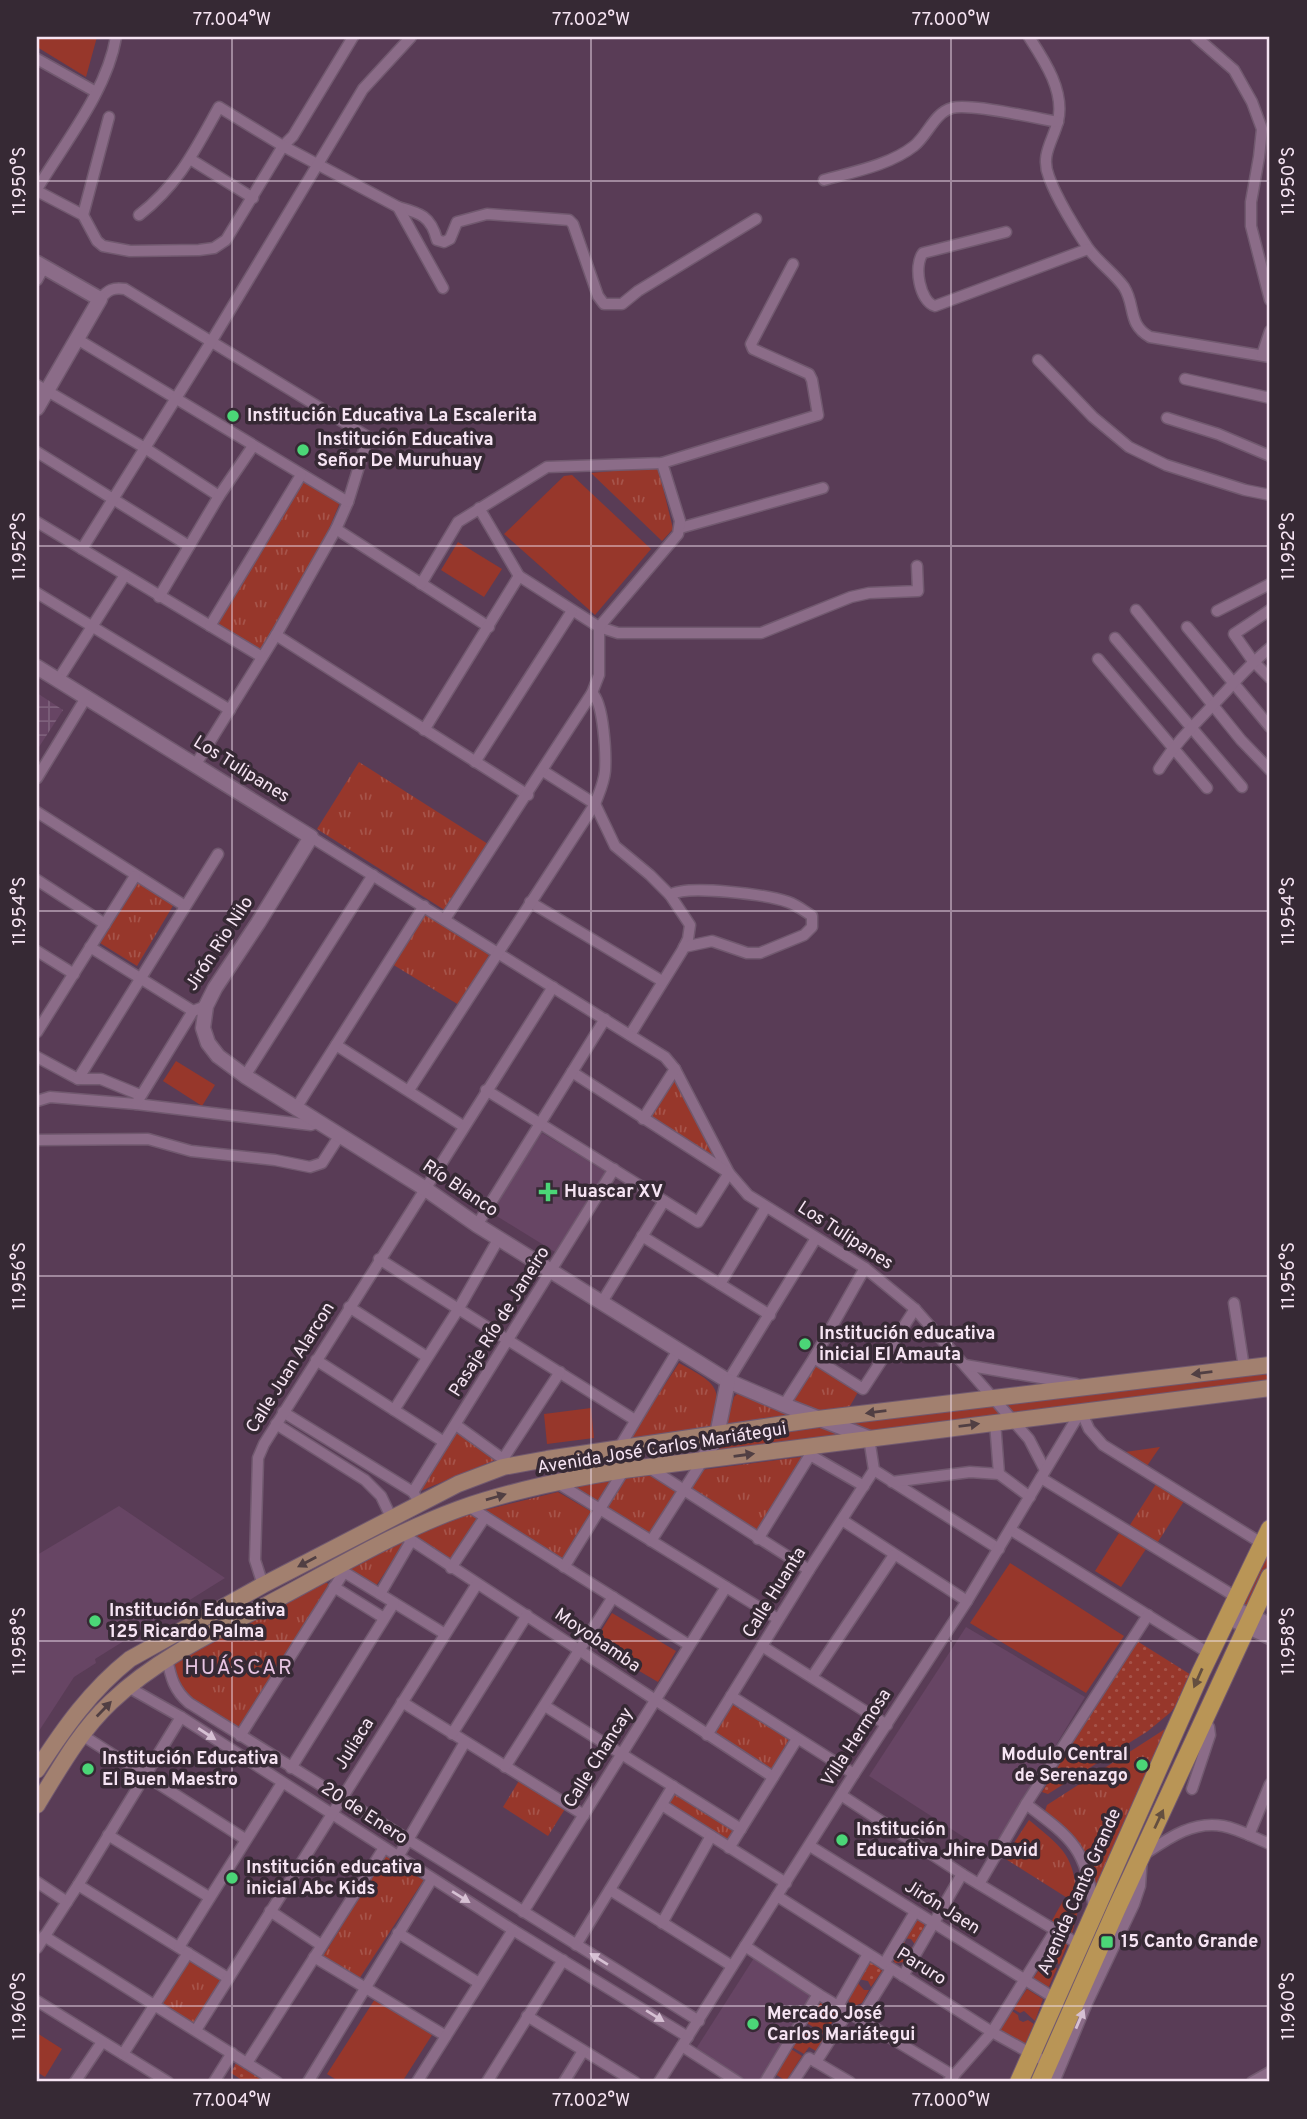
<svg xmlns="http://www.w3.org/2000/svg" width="1307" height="2119" viewBox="0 0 1307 2119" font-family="Overpass,sans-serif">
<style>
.built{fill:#674564}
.industrial{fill:url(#industrial-grid)}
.grass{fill:#97372b}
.park{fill:url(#park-tufts)}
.garden{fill:url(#garden-dots)}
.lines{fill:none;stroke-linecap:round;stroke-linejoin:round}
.minor-casing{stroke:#71596f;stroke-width:13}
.tertiary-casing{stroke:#71596f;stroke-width:17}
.secondary-casing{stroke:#71596f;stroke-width:18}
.primary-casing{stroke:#71596f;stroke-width:20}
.minor{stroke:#8b6c88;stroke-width:10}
.tertiary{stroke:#8b6c88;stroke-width:14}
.secondary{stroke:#a2806f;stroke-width:16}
.primary{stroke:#b99556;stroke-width:18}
.oneway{fill:#513f43}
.oneway2{fill:#644f40}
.oneway3{fill:#d6c0d3}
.ticks{fill:none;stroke:#f6e4f3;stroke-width:2;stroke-opacity:0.45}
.poi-dot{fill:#4bd677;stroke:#362934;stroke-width:2.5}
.labels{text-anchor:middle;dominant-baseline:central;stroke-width:7;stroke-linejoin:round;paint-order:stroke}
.poi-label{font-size:18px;font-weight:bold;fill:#f6e4f3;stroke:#362934;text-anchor:start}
.street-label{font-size:18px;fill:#f6e4f3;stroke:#362934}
.quarter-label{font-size:21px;letter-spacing:2px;fill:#e7c4e2;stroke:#362934}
.neatline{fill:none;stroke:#f6e4f3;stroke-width:2.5}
.ticks-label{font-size:18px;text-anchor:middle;fill:#f6e4f3}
</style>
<defs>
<pattern id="industrial-grid" width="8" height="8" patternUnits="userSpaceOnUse" patternTransform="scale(1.75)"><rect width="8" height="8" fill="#674564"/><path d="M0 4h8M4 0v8" fill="none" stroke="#7d607b"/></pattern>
<pattern id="park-tufts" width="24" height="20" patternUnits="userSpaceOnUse" patternTransform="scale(1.75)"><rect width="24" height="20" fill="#97372b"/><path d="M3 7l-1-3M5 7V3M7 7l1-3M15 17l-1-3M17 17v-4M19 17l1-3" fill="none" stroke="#a6544a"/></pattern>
<pattern id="garden-dots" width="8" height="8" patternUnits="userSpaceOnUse" patternTransform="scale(1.75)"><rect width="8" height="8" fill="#97372b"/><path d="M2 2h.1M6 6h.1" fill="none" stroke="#a6544a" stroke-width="1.8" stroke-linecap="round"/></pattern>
</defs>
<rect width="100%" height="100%" fill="#593c56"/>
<!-- built -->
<g class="built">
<path d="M542,1133L606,1172L555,1252L490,1212Z"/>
<path d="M119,1506L225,1578L95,1659L96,1663L74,1677L37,1734V1555Z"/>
<path d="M966,1627L1085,1697L990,1854L869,1776Z"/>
<path d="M754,1958L812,1996L758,2082H742L694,2052Z"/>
</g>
<!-- industrial -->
<path class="industrial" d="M37,693L63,710L37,750Z"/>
<!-- grass -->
<g class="grass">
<path d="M37,37H97L86,77L37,47Z"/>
<path d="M572,475L651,549L595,615L504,534L564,476Z"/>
<path d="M458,542L502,569L484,597L441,570Z"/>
<path d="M176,1061L215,1085L202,1106L163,1081Z"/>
<path d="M1263,1372L1267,1376V1380L1263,1383L1015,1416L1005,1405Z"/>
<path d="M993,1405L1000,1415L865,1435L848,1424Z"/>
<path d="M591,1408L594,1438L547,1444L544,1414Z"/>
<path d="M824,1427L844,1436L715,1453L719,1442Z"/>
<path d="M1160,1447L1147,1466L1125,1452Z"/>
<path d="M1119,1533L1146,1549L1121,1587L1095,1571Z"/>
<path d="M1270,1539V1564L1250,1608L1241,1603Z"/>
<path d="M1010,1563L1124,1636L1086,1693L970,1623Z"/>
<path d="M612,1613L676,1651L658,1682L593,1644Z"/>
<path d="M1063,1901L1078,1910L1072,1934L1051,1922Z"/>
<path d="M1059,1938L1068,1943L1059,1965L1056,1960L1047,1958Z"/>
<path d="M902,1940L905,1942L904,1946L914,1948L905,1962L895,1963L892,1957Z"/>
<path d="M1045,1961L1047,1966L1057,1968L1048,1989L1032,1980Z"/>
<path d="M857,1982L864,1990H869L862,2003L854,2006L850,2005L848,1999Z"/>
<path d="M1027,1989L1043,1999L1035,2021L1024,2011L1020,2013L1013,2009Z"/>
<path d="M375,1999L432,2035L402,2082H340L327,2074Z"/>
<path d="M821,2002L838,2012L825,2035L807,2023Z"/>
<path d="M1012,2011L1018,2015L1019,2020L1023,2022L1028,2020L1034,2024L1025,2045L1000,2030Z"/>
<path d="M805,2026L824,2038L816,2051L809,2047L804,2054L792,2047Z"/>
<path d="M37,2033L62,2049L45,2077L37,2072Z"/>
<path d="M791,2049L802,2056L786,2081L775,2074Z"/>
</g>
<!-- park -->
<g class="park">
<path d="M658,467L673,529L662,541L591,473Z"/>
<path d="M304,479L341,500L322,545L260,651L215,626Z"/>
<path d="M359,762L488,844L446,911L317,829Z"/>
<path d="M138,883L174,904L137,966L100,943Z"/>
<path d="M423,912L489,955L459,1005L392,964Z"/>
<path d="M674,1077L720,1161L648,1116Z"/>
<path d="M679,1363C717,1384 723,1386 713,1430L628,1441Z"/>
<path d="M813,1364L858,1392L846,1413L821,1415L788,1402Z"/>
<path d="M738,1393L790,1415L725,1429L734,1397Z"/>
<path d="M456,1431L495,1460L418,1492Z"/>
<path d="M801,1457L804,1461L758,1535L688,1491L701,1470Z"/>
<path d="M648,1472L679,1492L650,1535L606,1508L628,1475Z"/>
<path d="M618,1477L600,1505L567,1486Z"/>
<path d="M1158,1481L1186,1498L1156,1545L1128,1528Z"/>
<path d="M558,1492L592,1512L564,1561L485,1510Z"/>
<path d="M468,1512L477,1517V1523L451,1561L410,1537Z"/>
<path d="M403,1541L405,1542L376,1586L349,1568Z"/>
<path d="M325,1582L330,1585L239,1730L187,1695L176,1679L175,1662Z"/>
<path d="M732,1704L789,1739L772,1770L712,1734Z"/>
<path d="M1176,1722L1096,1900L1062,1827L1045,1811L1047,1805Z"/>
<path d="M520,1779L565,1809L548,1836L503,1807Z"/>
<path d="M675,1789L735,1827L727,1840L667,1802Z"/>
<path d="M1029,1820C1070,1854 1071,1854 1080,1906L1004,1858Z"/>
<path d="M385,1856L423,1879V1881L359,1979L322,1958Z"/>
<path d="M189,1957L225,1980L195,2027L159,2004Z"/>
</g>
<!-- garden -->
<g class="garden">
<path d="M1137,1641L1196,1678L1171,1712L1148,1731L1048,1794L1042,1792Z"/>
<path d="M918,1920L924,1924L925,1931L916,1946L911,1939L903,1938L915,1921Z"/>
<path d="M871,1962H875L882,1971L871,1987L868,1981L858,1979Z"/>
<path d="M236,2063L265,2082H245L231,2073Z"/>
</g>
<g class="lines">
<defs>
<g id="minor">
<path d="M1029,37C1044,60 1065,91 1058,121C1053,141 1040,155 1049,177C1056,197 1076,230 1088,248C1098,262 1114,273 1124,287C1136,306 1127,324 1150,337L1270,357"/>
<path d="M1196,37L1234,70L1252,102L1262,129L1259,157L1251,202V226L1270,300"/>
<path d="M37,59L96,92"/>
<path d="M190,159L253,198"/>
<path d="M824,180C853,172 890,165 914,146C928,135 934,113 952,108C970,103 1036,118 1058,122"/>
<path d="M37,189C65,142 107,91 116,37"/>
<path d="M37,191L83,215L97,241L103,246L130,251L199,250L214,248L226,240L283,146L293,136L353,37"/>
<path d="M398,207C420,213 431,216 437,240L444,242L450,239L457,222L487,214L569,220L573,224L598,296L604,304H622L638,291L756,219"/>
<path d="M83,215L109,117"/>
<path d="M139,215C179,184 195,150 219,107L283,146L398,207L443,288"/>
<path d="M1006,232L923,253C913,266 920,302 935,306L1088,249"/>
<path d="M37,280L44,267"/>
<path d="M100,299C108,290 113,287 125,289L368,437L348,502L336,529L276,635L196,764"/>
<path d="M77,339L348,502"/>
<path d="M1262,355L1270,331"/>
<path d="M1038,360L1093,417L1129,447L1166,465L1245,490L1270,495"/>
<path d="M1185,379L1270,398"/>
<path d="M37,385L145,448L219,496"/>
<path d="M1167,418L1218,434L1270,456"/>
<path d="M37,452L189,546"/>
<path d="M479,508L519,576L599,627L618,633H761L851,597L869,593L918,591L917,566"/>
<path d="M37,522L262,657"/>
<path d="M680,528L823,488"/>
<path d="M336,529L489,627"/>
<path d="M82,549L211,342L363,89L411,37"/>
<path d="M421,584L458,522L547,467L662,463L818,415L812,380L809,374L753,349L751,344L793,264"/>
<path d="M37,593L230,710"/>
<path d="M159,597L219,496L253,446"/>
<path d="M1136,610L1241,740L1270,770"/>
<path d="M1270,610L1234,634L1253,661L1270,678"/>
<path d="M1217,611L1270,584"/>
<path d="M210,626L301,475"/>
<path d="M1187,627L1270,727"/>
<path d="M276,635L528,795"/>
<path d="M1115,638L1242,787"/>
<path d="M1098,659L1207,788"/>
<path d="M58,680L125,575"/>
<path d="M424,730L519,576"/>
<path d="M475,762L572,611"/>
<path d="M1159,769C1174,745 1192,727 1212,706C1232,686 1248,665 1270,648"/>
<path d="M543,771L595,804L615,846L650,875L670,895L690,925L688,939L682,951L630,1035"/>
<path d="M37,778L87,696"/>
<path d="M37,812L185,906"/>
<path d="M311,837L665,1057L675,1069L729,1173L748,1195L865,1268L915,1309L1029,1439L1045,1470"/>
<path d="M37,880L105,924"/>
<path d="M670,895C687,884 768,895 788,902C797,905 804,911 812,916V927L804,935L760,953H747L712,941L684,947"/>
<path d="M530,902L662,981"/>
<path d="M445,919L592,693L599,675V627L678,534L680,521L662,463"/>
<path d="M90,947L193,1011"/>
<path d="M37,951L74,974"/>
<path d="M37,1032L135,876"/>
<path d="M336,1045L463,1126"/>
<path d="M37,1057L78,1079H101L140,1095"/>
<path d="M245,1076L373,875"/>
<path d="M78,1079L218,854"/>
<path d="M409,1090L595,804C599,793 604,783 605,771C606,755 604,703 592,693"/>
<path d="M486,1090L698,1222L729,1173L572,1072"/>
<path d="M37,1101L50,1097L136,1104L311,1125L319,1122"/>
<path d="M136,1104L193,1011L206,1006"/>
<path d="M296,1108L424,906"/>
<path d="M643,1119L675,1069"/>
<path d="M37,1140L148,1139L191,1151L275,1160L310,1167L322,1163L340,1135"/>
<path d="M477,1225L605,1019"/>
<path d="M642,1236L770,1315"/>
<path d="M379,1259L635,1420"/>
<path d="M720,1284L766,1207"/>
<path d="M602,1302L664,1201"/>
<path d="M1234,1303L1244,1368"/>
<path d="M349,1307L427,1357"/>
<path d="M814,1358L863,1389L915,1309"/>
<path d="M316,1360L444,1442"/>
<path d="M965,1365L1076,1384"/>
<path d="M728,1381L816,1238"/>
<path d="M784,1405L814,1358L865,1268"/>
<path d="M394,1410L459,1308L499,1238"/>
<path d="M1081,1411L1089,1429L1103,1445L1263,1544"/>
<path d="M283,1412L413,1492L416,1497"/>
<path d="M995,1422L999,1474"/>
<path d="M276,1424L365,1480L381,1496L391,1517"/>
<path d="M456,1425L503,1459V1464"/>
<path d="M869,1438L874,1470L999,1549"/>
<path d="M619,1448L678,1350"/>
<path d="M810,1455L864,1486"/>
<path d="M503,1459L560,1372"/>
<path d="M648,1467L809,1570"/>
<path d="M1041,1478L1236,1597"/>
<path d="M556,1482L778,1619"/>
<path d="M892,1482L970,1472L999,1474L1030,1497"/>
<path d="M413,1492L614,1169"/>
<path d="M468,1506L689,1645"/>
<path d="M842,1520L967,1601"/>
<path d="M1011,1530L1210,1654"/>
<path d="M402,1534L773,1777"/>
<path d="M758,1539L810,1455V1446"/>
<path d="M651,1541L703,1460"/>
<path d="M564,1567L624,1470"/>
<path d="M342,1568L344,1572L445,1634"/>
<path d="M451,1568L485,1517"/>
<path d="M263,1585L255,1560L258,1458L264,1444L553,987"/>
<path d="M334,1587L384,1618"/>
<path d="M380,1594L411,1541"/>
<path d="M762,1646L887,1725"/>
<path d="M167,1659C171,1678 174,1690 189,1703L699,2021"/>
<path d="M812,1677L894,1555"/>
<path d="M128,1687L181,1717L513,1930L688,2037"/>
<path d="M731,1696L854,1774"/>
<path d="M402,1702L584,1815"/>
<path d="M545,1706L741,1829"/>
<path d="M452,1734L527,1615"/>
<path d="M82,1735L245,1839"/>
<path d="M707,1735L809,1570L874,1470"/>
<path d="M240,1736L344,1572"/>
<path d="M505,1767L613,1597"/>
<path d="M291,1768L394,1603"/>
<path d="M1192,1789L1210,1735L1209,1727L1204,1722"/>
<path d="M841,1795L962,1874L1080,1945"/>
<path d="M1026,1804C1074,1840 1085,1848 1094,1908"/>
<path d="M662,1805L786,1883"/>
<path d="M108,1835L209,1897"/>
<path d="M1249,1835L1270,1784"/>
<path d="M810,1846L1056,1999"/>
<path d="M729,1848L797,1739"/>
<path d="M398,1857L465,1742"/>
<path d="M37,1882L67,1902"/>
<path d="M979,1884L1026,1804L1148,1615"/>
<path d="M78,1885L228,1978"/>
<path d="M610,1890L732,1966"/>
<path d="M777,1896L992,2032L1048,2063"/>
<path d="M270,1911L321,1945"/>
<path d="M523,1912L726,1587"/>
<path d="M662,1923L711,1836"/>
<path d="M398,1933L479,1983"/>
<path d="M44,1936L277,2082"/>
<path d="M576,1945L673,1786"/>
<path d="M745,1946L818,1994L954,2076"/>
<path d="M179,1947L282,1783"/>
<path d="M37,1948L78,1885L181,1717"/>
<path d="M314,1957L446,2036"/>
<path d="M884,1964L915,1912"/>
<path d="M903,1976L962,1874"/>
<path d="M37,2001L168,2082"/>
<path d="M838,2006L868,1954"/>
<path d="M527,2016L635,2082"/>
<path d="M860,2019L891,1969"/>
<path d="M196,2030L477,1584"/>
<path d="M682,2046L738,2082"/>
<path d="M123,2054L188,1953"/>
<path d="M816,2062L848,2012"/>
<path d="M247,2063L384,1848"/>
<path d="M75,2082L102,2042"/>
<path d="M214,2082L232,2053"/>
<path d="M308,2082L432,1879"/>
<path d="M417,2082L513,1930"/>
<path d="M487,2082L563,1960"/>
<path d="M564,2082L583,2051"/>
<path d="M659,2082L854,1774L967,1601L1081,1411"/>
<path d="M765,2082L818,1994"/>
<path d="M793,2082L809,2058L850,2082"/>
<path d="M948,2082L992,2032L1055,1931"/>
<path d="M1054,2082L1087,2003L1134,1904L1140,1886L1142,1856C1166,1840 1192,1820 1223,1826C1239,1829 1255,1838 1270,1844"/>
<path d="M1252,2082L1270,2072"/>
</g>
<g id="tertiary">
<path d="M37,263L100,299L37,408"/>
<path d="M37,667L311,837L258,923L215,988L206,1006L203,1028L208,1043L218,1056L245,1076L424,1188L477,1225L728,1381L784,1405L869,1438"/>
<path d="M703,1460L717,1435L728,1381"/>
<path d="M1231,1607L1270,1625"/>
<path d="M1227,1617L1270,1637"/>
</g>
<g id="secondary">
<path d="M37,1770C64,1728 91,1690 130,1659L263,1585L458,1484L503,1467L547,1459L818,1419L1270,1365"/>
<path d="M37,1805C59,1769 80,1731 111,1702C156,1659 214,1632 268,1604C331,1571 393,1533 459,1509C512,1490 568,1479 624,1470L1270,1388"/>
</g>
<g id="primary">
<path d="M1019,2082L1201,1672L1270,1529"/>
<path d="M1040,2082L1116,1910L1270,1577"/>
</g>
</defs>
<!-- minor casing -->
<use href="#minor" class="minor-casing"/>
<!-- tertiary casing -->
<use href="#tertiary" class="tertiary-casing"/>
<!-- secondary casing -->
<use href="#secondary" class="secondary-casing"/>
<!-- primary casing -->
<use href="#primary" class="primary-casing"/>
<!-- minor -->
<use href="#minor" class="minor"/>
<!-- tertiary -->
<use href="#tertiary" class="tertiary"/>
<!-- secondary -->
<use href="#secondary" class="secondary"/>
<!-- primary -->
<use href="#primary" class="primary"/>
</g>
<!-- one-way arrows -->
<defs><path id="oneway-solid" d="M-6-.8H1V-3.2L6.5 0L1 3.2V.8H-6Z" transform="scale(1.75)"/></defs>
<g class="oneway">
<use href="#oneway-solid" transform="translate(1202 1373) rotate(173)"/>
<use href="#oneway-solid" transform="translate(876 1412) rotate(173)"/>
<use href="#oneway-solid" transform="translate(969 1425) rotate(-7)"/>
<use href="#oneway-solid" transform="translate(744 1455) rotate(-8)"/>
<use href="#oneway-solid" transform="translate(496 1497) rotate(-16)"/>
<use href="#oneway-solid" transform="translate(307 1562) rotate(152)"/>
<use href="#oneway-solid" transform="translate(104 1709) rotate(-46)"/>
</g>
<g class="oneway2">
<use href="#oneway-solid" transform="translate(1198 1678) rotate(114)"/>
<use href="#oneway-solid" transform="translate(1159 1819) rotate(-65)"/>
</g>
<g class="oneway3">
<use href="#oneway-solid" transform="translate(207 1734) rotate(33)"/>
<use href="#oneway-solid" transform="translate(461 1897) rotate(32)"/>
<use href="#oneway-solid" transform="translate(599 1959) rotate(-148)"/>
<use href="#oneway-solid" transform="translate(655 2016) rotate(32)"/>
<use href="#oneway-solid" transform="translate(1080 2019) rotate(-67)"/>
</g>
<!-- ticks -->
<path class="ticks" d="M232,37V2082M591,37V2082M951,37V2082M37,181H1270M37,546H1270M37,911H1270M37,1276H1270M37,1641H1270M37,2006H1270"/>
<!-- markers -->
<g class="poi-dot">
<circle cx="233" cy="416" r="7"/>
<circle cx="303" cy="450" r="7"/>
<path d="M544.5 1181.5h7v7h7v7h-7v7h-7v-7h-7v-7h7z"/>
<circle cx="805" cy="1344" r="7"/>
<circle cx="95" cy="1621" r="7"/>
<circle cx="1142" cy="1765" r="7"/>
<circle cx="88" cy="1769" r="7"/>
<circle cx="842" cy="1840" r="7"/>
<circle cx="232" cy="1878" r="7"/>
<rect x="1100" y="1935" width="14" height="14" rx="3.5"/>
<circle cx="753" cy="2024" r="7"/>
</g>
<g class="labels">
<!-- poi labels -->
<g class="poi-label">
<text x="247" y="416">Institución Educativa La Escalerita</text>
<text x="317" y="440">Institución Educativa<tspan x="317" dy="21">Señor De Muruhuay</tspan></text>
<text x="564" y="1192">Huascar XV</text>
<text x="819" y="1334">Institución educativa<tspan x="819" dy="21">inicial El Amauta</tspan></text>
<text x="109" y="1611">Institución Educativa<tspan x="109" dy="21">125 Ricardo Palma</tspan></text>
<text x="1128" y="1755" text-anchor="end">Modulo Central<tspan x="1128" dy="21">de Serenazgo</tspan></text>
<text x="102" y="1759">Institución Educativa<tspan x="102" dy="21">El Buen Maestro</tspan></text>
<text x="856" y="1830">Institución<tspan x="856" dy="21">Educativa Jhire David</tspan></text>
<text x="246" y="1868">Institución educativa<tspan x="246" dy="21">inicial Abc Kids</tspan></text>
<text x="1121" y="1942">15 Canto Grande</text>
<text x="767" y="2014">Mercado José<tspan x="767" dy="21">Carlos Mariátegui</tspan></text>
</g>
<!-- street labels -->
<g class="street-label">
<text transform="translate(241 770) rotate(32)">Los Tulipanes</text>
<text transform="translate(220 944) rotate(-57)">Jirón Rio Nilo</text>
<text transform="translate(460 1189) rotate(34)">Río Blanco</text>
<text transform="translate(845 1236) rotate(33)">Los Tulipanes</text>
<text transform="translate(500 1322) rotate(-58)">Pasaje Río de Janeiro</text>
<text transform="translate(291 1368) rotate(-58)">Calle Juan Alarcon</text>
<text transform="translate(662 1449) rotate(-9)">Avenida José Carlos Mariátegui</text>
<text transform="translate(775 1593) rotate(-58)">Calle Huanta</text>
<text transform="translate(597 1641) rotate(34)">Moyobamba</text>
<text transform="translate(857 1738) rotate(-57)">Villa Hermosa</text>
<text transform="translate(355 1744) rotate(-58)">Juliaca</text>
<text transform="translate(599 1758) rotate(-58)">Calle Chancay</text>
<text transform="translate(364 1814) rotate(33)">20 de Enero</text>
<text transform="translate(1080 1892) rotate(-66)">Avenida Canto Grande</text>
<text transform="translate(942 1908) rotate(32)">Jirón Jaen</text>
<text transform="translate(921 1967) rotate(32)">Paruro</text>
</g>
<!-- quarter labels -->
<g class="quarter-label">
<text x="239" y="1668">HUÁSCAR</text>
</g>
</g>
<!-- border -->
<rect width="1307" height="2119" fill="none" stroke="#362934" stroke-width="77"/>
<rect x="38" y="38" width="1230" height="2042" class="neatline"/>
<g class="ticks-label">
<text x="232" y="25">77.004°W</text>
<text x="591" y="25">77.002°W</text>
<text x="951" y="25">77.000°W</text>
<text transform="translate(19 181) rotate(-90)" y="6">11.950°S</text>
<text transform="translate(1288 181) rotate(-90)" y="6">11.950°S</text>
<text transform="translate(19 546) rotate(-90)" y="6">11.952°S</text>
<text transform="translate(1288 546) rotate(-90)" y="6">11.952°S</text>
<text transform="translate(19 911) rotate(-90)" y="6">11.954°S</text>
<text transform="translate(1288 911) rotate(-90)" y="6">11.954°S</text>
<text transform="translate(19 1276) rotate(-90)" y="6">11.956°S</text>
<text transform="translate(1288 1276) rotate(-90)" y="6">11.956°S</text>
<text transform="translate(19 1641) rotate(-90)" y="6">11.958°S</text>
<text transform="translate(1288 1641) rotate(-90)" y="6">11.958°S</text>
<text transform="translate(19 2006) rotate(-90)" y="6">11.960°S</text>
<text transform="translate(1288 2006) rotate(-90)" y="6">11.960°S</text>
<text x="232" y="2106">77.004°W</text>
<text x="591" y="2106">77.002°W</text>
<text x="951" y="2106">77.000°W</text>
</g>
</svg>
